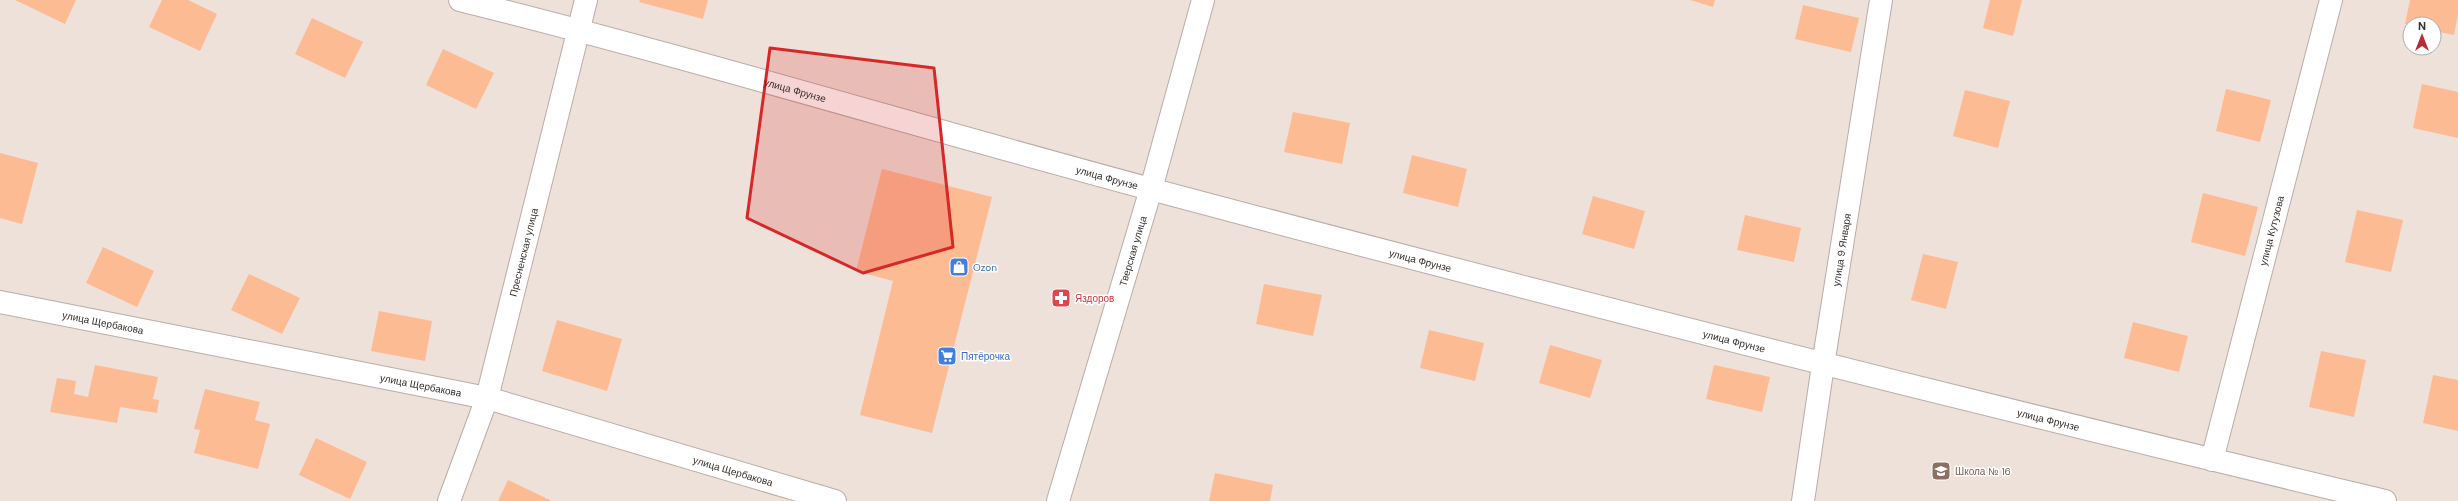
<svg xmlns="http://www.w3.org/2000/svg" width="2458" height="501" viewBox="0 0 2458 501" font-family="'DM Sans',sans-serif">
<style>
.building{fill:#fdbb94}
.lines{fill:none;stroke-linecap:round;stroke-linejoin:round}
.street-casing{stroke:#b9ada6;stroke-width:24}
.street{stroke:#fff;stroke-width:22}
.marked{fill:#d62828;fill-opacity:0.2;stroke:#d62828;stroke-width:3;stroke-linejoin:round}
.labels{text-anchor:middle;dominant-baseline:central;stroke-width:3;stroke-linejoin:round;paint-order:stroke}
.street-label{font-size:10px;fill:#342f2c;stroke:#fff}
.shop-label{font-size:10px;fill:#366cbe;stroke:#fff;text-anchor:start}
.health-label{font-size:10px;fill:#be3a42;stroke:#fff;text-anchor:start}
.education-label{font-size:10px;fill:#785e54;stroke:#fff;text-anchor:start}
</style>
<rect width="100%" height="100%" fill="#eee1da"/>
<!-- building -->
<g class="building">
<path d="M15,0H76L65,24Z"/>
<path d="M162,0H188L217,14L200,51L149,27Z"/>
<path d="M640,0H708L703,19L639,2Z"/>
<path d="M1690,0H1715L1713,7Z"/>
<path d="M1990,0H2022L2013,36L1983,28Z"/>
<path d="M2410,0H2458V14L2454,35L2434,31V24H2405Z"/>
<path d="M1803,5L1859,18L1851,52L1795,39Z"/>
<path d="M312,18L363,42L345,78L295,54Z"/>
<path d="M443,49L494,73L476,109L426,85Z"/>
<path d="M2422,84L2458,92V138L2413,128Z"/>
<path d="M2226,89L2271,100L2260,142L2216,131Z"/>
<path d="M1965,90L2010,101L1998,148L1953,136Z"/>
<path d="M1293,112L1350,123L1342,164L1284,152Z"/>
<path d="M0,153L38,163L22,224L0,218Z"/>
<path d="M1412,155L1467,169L1458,207L1403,193Z"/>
<path d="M882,169L992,197L932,433L860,415L893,281L856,271Z"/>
<path d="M2203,193L2258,207L2245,256L2191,242Z"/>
<path d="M1593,196L1645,211L1634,249L1582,234Z"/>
<path d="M2357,210L2403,220L2391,272L2345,262Z"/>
<path d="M1745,215L1801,228L1794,262L1737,250Z"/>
<path d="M103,247L154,271L137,307L86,283Z"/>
<path d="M1923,254L1958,262L1946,309L1911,300Z"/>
<path d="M249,274L300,298L282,334L231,310Z"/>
<path d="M1264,284L1322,295L1313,336L1256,324Z"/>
<path d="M379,311L432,321L425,361L371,351Z"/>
<path d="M557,320L622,339L607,391L542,371Z"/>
<path d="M2133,322L2188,336L2179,372L2124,358Z"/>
<path d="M1429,330L1484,343L1475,381L1420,368Z"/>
<path d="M1550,345L1602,360L1590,398L1539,383Z"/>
<path d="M2321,351L2366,360L2354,417L2309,407Z"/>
<path d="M95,365L158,377L153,399L159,400L157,413L120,407L117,423L50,412L57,378L76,381L74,394L88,397Z"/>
<path d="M1714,365L1770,377L1762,412L1706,399Z"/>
<path d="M2433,375L2458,380V431L2423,423Z"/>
<path d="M205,389L260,402L255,420L270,424L258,469L194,453L200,430L194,429Z"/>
<path d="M316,438L367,462L350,499L299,475Z"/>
<path d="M1215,473L1273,485L1270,501H1209Z"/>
<path d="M508,480L552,501H498Z"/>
</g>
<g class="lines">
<defs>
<g id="street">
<path id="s1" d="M460,0C693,58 923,128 1154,190C1563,299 1973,403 2385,501"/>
<path id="s2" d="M0,302L487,398L835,501"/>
<path id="s3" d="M2212,460L2331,0"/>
<path id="s4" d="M449,501L487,398L586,0"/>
<path id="s5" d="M1058,501L1151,189L1203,0"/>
<path id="s6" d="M1803,501L1823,365L1881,0"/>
</g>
</defs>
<!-- street casing -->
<use href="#street" class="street-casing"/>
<!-- street -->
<use href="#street" class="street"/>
</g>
<!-- marked area -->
<path class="marked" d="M770,48L934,68L953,247L863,273L747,218Z"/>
<!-- icons -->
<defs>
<symbol id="shop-square" viewBox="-11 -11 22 22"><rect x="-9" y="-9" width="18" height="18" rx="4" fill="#3f7fe0" stroke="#fff"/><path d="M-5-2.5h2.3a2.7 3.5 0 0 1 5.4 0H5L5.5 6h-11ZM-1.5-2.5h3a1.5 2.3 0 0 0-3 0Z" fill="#fff"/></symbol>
<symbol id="pharmacy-square" viewBox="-11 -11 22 22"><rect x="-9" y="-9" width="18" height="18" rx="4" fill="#e0444e" stroke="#fff"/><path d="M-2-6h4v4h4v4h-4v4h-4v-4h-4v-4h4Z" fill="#fff"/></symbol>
<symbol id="supermarket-square" viewBox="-11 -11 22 22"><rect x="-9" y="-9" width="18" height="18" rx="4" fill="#3f7fe0" stroke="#fff"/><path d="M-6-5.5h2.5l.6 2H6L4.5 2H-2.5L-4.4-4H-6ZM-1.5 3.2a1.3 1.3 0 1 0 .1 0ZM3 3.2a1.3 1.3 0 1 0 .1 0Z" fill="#fff"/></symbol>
<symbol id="school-square" viewBox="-11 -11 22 22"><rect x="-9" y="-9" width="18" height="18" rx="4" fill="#8d6e63" stroke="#fff"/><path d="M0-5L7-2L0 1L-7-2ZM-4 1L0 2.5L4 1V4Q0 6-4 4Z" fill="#fff"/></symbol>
</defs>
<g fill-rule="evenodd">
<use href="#shop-square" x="948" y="256" width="22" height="22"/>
<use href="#pharmacy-square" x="1050" y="287" width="22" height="22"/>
<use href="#supermarket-square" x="936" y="345" width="22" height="22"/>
<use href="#school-square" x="1930" y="460" width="22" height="22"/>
</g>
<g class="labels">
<!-- street labels -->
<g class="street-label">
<text stroke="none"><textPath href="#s1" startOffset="347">улица Фрунзе</textPath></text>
<text stroke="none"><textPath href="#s1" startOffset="671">улица Фрунзе</textPath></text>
<text stroke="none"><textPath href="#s3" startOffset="237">улица Кутузова</textPath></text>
<text stroke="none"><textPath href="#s6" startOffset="254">улица 9 Января</textPath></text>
<text stroke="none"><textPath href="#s5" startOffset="261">Тверская улица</textPath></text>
<text stroke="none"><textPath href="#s4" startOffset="260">Пресненская улица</textPath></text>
<text stroke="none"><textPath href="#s1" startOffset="995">улица Фрунзе</textPath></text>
<text stroke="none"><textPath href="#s2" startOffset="105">улица Щербакова</textPath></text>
<text stroke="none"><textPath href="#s1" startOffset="1319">улица Фрунзе</textPath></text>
<text stroke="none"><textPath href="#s2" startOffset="429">улица Щербакова</textPath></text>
<text stroke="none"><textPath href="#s1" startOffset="1643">улица Фрунзе</textPath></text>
<text stroke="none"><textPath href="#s2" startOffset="753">улица Щербакова</textPath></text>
</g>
<!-- shop labels -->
<g class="shop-label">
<text x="973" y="267">Ozon</text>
<text x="961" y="356">Пятёрочка</text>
</g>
<!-- health labels -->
<g class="health-label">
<text x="1075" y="298">Яздоров</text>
</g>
<!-- education labels -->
<g class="education-label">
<text x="1955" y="471">Школа № 16</text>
</g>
</g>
<!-- north arrow -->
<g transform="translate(2422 36)"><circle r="19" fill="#ffffff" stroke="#aeacab"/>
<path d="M0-3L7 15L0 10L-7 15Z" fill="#bb2b33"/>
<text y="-6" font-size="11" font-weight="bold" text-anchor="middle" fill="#342f2c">N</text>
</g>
</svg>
